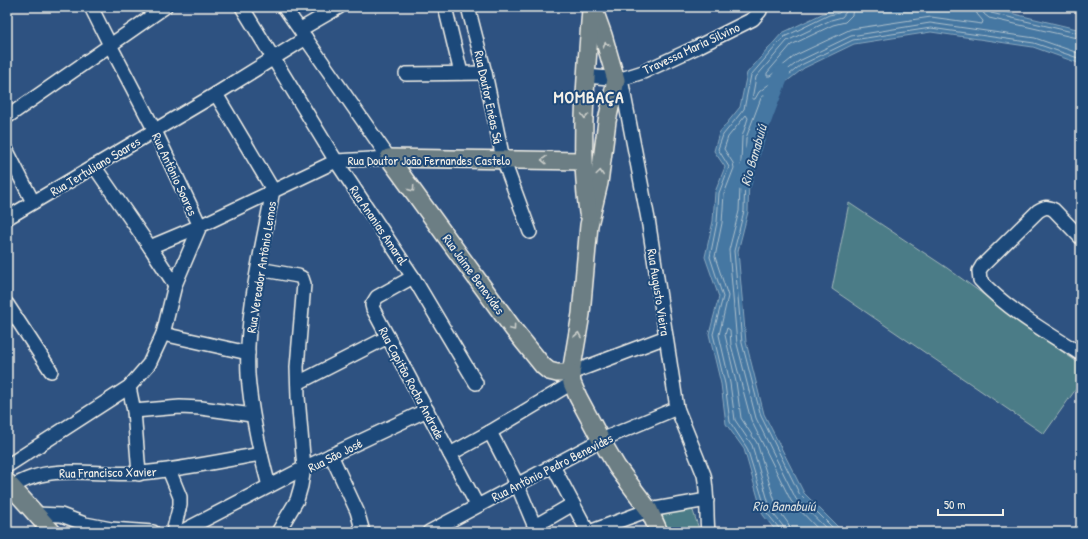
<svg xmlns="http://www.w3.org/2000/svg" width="1088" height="539" viewBox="0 0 1088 539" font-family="'Patrick Hand',sans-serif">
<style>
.green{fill:#4c7c87;stroke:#a0b6b8}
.water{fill:#4477a2;stroke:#8aa8be}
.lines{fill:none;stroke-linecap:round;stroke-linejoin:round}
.shore{stroke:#aec0cc;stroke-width:1}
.river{stroke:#4477a2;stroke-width:16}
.minor-casing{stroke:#f4f1e8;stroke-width:16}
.major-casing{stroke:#f4f1e8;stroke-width:20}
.minor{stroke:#1f4a7a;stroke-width:13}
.major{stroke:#6c7e84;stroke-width:17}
.oneway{stroke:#cbceca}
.labels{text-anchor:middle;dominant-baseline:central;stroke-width:4;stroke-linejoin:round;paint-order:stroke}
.street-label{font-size:13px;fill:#f4f1e8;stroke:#1f4a7a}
.water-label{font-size:14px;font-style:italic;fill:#dadfde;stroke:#1f4a7a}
.district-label{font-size:17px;font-weight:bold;letter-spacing:1px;fill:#f4f1e8;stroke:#1f4a7a}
</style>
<rect width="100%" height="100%" fill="#2e5281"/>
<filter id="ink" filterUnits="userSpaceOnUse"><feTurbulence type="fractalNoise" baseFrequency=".025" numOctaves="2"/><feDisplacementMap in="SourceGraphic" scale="8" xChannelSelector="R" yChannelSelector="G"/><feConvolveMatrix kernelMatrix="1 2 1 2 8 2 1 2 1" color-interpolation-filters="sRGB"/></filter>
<g filter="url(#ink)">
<!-- green -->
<g class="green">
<path d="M849,203L947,268L1081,365V382L1044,434L832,289Z"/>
<path d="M687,507L691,508L693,511L700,532H664L659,516Z"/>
</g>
<!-- water -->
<path class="water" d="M847,7H985L1081,30V64L1033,47L931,32L854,44L804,68L764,99L750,139L748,212L738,251L746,342L764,414L804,493L838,527L859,532H777L763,515L744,449L726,424L721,384L709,334L719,297L705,257L713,221L715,192L725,167L714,151L719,133L740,107L747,73L782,33L828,11Z"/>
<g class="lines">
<!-- shore -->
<g class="shore">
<path d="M847,7L846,12L842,17L831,20L787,41L756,77L752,99H755L759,92L799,61L851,36L930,23L1035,38L1081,54"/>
<path d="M853,7L852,15L845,22L833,25L791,45L767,73V76H770L796,55L851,29L931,17L982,24L983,21L977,14L976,7"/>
<path d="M982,7L984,14L989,18L1081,39"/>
<path d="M987,7L988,10L991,13L1081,34"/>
<path d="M780,532L779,528L767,513L747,448L730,422L725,384L713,334L723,297L710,257L717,222L719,193L729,167L718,149L723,135L744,109L751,75L784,37L829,15L839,13L842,10V7"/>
<path d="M785,532L783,526L771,511L752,445L735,420L730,383L719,335L728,296L715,257L722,223L724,194L734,168L733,163L724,149L728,137L746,115L748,118L742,137L739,211L729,250L737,344L756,418L796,499L830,532"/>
<path d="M791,532L788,523L777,508L757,443L741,418L736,382L725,335L727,328L730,330L731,345L751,420L791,501L821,532"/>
<path d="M841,532L835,530L800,495L761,416L742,343L734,251L744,211L746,138L761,98L801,65L853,40L931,28L1034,43L1081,59"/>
</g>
<!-- river -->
<path class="river" d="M744,183C753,145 767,109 782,73"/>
<defs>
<g id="minor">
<path d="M242,7L336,161L413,277L476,383"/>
<path d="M284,7L389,158"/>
<path d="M445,7L461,73"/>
<path d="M468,7L485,73L503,159L530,232"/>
<path d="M301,29L339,7"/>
<path d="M406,74L485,73"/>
<path d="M586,76L621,79L643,72L697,47L753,19L760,11V7"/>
<path d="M621,79L648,219L677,408L704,475C708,494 706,513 708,532"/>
<path d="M216,94L273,190C262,249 245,315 248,375C251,413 259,449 269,486"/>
<path d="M7,117L165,7"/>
<path d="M7,151L33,202"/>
<path d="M94,166L150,247L175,285"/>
<path d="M7,218L216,94L306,38"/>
<path d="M1081,238L1054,210C1048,206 1044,207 1038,211L982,266L979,271L980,280C1005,308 1049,334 1081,354"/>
<path d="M150,247L200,226L336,161L389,158"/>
<path d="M259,269L298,276L302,278L304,284L297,367L298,397L304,468L301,486L297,500L278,532"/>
<path d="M413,277L377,297L372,305L373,309L477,505"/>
<path d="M7,304L51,371"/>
<path d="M163,334L248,353"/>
<path d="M571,373L666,337"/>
<path d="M298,383L388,337"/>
<path d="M129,387L134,411L139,474"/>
<path d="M134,411L180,407L201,408L252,415"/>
<path d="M490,432L517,484L537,532"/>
<path d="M450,454L490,432L572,383"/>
<path d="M331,455L357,511L363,532"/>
<path d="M7,466L129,387L149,364L163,334L175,285L200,226L155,131L110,45L91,7"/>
<path d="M553,466L588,532"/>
<path d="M169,470L180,497V505L173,532"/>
<path d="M7,491C45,460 96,477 140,473C180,470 221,461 261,454"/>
<path d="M36,514L61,515L85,524L111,529L153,532"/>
<path d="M535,526L573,504"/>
<path d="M181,532L304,468L427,410"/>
<path d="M429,532L601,440L677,408"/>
<path d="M589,532L649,510L707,500"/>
</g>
<g id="major">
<path d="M593,7L603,35L616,80L607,121L599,183L589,225L581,314L571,373L572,383L578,397L601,440L617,467L649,510L659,532"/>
<path d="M389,158L514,330L543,366L549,371L557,373H571"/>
<path d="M389,158L583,161"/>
<path d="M588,213C579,145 586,77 591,9"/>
<path d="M7,482L52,532"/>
</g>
</defs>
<!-- minor casing -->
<use href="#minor" class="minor-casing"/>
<!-- major casing -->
<use href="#major" class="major-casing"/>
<!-- minor -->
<use href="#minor" class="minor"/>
<!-- major -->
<use href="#major" class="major"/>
</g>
<!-- one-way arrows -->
<defs><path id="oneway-chevron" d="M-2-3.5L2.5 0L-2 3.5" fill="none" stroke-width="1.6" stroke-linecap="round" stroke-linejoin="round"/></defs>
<g class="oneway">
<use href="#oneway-chevron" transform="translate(606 45) rotate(-106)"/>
<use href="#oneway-chevron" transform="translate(585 116) rotate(92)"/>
<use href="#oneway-chevron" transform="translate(544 160) rotate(-179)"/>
<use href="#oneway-chevron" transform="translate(600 173) rotate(-82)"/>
<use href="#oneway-chevron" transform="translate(412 189) rotate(54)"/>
<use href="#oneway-chevron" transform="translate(513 328) rotate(53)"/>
<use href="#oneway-chevron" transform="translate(578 335) rotate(-80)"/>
</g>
</g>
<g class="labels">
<!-- street labels -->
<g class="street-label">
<text transform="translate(691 48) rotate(-25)">Travessa Maria Silvino</text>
<text transform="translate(489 97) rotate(78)">Rua Doutor Enéas Sá</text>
<text x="429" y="160">Rua Doutor João Fernandes Castelo</text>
<text transform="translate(95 166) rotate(-31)">Rua Tertuliano Soares</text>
<text transform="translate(175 174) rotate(65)">Rua Antônio Soares</text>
<text transform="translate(379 225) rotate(56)">Rua Ananias Amaral</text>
<text transform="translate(261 267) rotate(-81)">Rua Vereador Antônio Lemos</text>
<text transform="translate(474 274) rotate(54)">Rua Jaime Benevides</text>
<text transform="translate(659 292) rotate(81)">Rua Augusto Vieira</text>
<text transform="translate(412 383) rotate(62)">Rua Capitão Rocha Andrade</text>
<text transform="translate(335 455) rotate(-27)">Rua São José</text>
<text transform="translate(552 467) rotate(-27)">Rua Antônio Pedro Benevides</text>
<text transform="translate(108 472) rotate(-1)">Rua Francisco Xavier</text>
</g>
<!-- water labels -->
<g class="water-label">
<text transform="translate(753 155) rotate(-74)">Rio Banabuiú</text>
<text x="784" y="505">Rio Banabuiú</text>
</g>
<!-- district labels -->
<g class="district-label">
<text x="589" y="96">MOMBAÇA</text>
</g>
</g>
<!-- margin -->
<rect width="1088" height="539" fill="none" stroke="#1f4a7a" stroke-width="24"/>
<rect x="12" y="12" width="1064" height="515" fill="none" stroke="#f4f1e8" stroke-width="1.5" filter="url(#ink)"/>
<!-- scale -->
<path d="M938 509v6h65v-6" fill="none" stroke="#f4f1e8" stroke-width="2"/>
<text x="944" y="509" font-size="12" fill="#f4f1e8" stroke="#1f4a7a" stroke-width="3" paint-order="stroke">50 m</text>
</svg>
